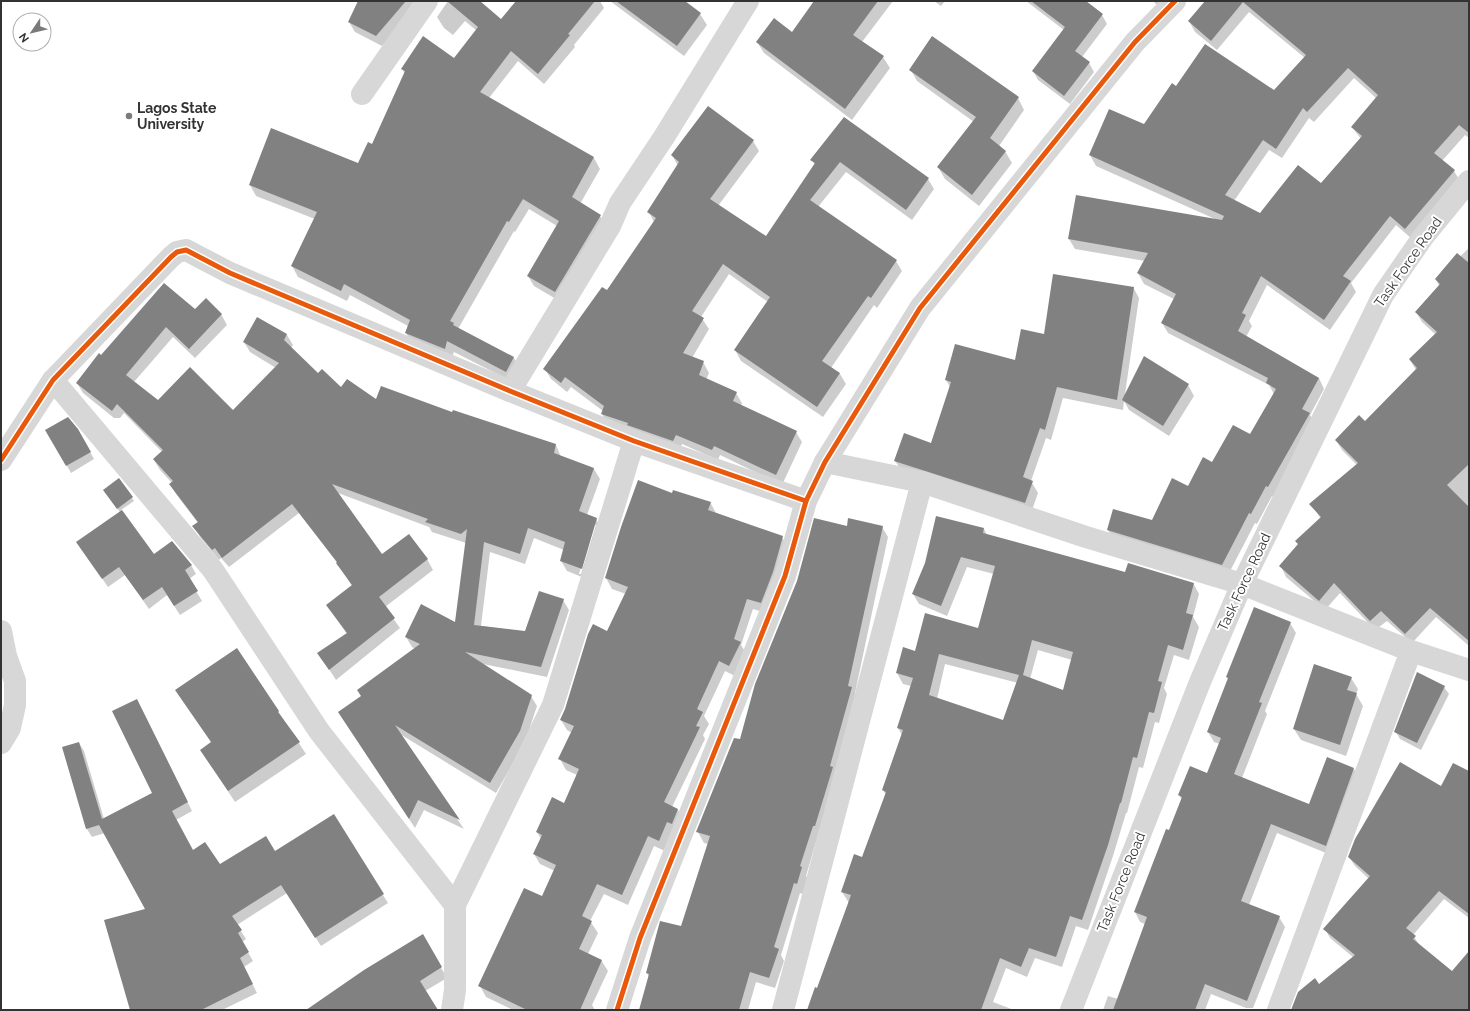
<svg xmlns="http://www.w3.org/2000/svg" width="1470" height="1011" viewBox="0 0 1470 1011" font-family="Raleway,sans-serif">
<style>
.shadow{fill:#0003;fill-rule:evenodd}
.building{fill:#818181;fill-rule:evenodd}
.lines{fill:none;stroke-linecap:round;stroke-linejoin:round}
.street{stroke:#d7d7d7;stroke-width:22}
.cycleway-casing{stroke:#fff;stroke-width:8}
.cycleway{stroke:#e8590c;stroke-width:5}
.poi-dot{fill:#7a7a7a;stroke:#fff;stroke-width:1.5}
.labels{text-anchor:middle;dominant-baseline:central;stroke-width:4;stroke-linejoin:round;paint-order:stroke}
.poi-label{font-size:14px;font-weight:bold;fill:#333;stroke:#fff;text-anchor:start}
.street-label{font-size:14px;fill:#333;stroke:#fff}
</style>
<rect width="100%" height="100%" fill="#fff"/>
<!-- shadow -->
<g class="shadow">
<path d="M359,1H420L382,46L355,32L349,22Z"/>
<path d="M448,1H482L480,3L501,20L518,1H600L604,8L574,45L575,47L544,84L518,61L489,98L594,158L600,169L580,204L600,216L606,227L561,302L534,286L528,276L557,226L529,209L515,232L514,231L458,329L514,358L520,368L513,382L454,352L451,359L412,344L406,333L408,326L350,295L347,301L298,277L292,266L315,219L256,196L250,185L359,164L373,146L405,74L402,69L455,59L477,31L465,21L453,35L444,28L437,17Z"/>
<path d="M610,1H683L700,14L707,25L684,56Z"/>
<path d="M812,1H893L862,42L883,57L890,68L852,120L764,53L757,42L793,34L813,3Z"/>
<path d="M934,1H945L941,6Z"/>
<path d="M1026,1H1084L1102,15L1107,24L1082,57L1089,63L1094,72L1070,104L1038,80L1033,71L1064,30Z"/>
<path d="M1153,1H1160L1157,5Z"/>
<path d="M1206,1H1469V138L1465,135L1442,161L1454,171L1460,181L1412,239L1396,225L1351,283L1356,292L1330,330L1267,285L1249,321L1252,326L1246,337L1319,378L1324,389L1310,415L1315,424L1274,497L1272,496L1257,524L1255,523L1228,575L1114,540L1108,530L1152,521L1212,463L1250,436L1274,394L1269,385L1168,333L1162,323L1174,299L1144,284L1138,273L1145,261L1075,249L1069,239L1215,219L1096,166L1090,155L1144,125L1176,88L1274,92L1305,58L1249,12L1217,50L1195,32L1189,21ZM1354,78L1376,98L1352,127L1361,139L1321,184L1261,214L1234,201L1269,150L1282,158L1309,118L1314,122Z"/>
<path d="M911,70L1018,98L1024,110L999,146L1005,151L1012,163L979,206L945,179L938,167L974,122L917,81Z"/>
<path d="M708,107L753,141L759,151L718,206L766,237L815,165L812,160L845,119L928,179L934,189L912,220L846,172L818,207L896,261L902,271L877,308L874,305L831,368L840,374L846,384L823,417L741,361L735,350L768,302L729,274L701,317L709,329L692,358L703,362L709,373L706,380L736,393L742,403L741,406L796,432L802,442L782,485L720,455L718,460L682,444L679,451L608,425L602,414L603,411L571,387L567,392L551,379L545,369L608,292L654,222L649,212L678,166L672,155Z"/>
<path d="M1469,248V646L1436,617L1412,643L1387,621L1375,630L1340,593L1325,610L1286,577L1281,566L1299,545L1296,541L1321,519L1311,504L1357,465L1342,450L1336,440L1365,422L1416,370L1410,360L1435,334L1422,322L1416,312L1439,286L1436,279Z"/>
<path d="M1133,287L1139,298L1125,394L1188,385L1194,396L1169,436L1129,410L1124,401L1123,410L1063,398L1051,440L1046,438L1031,481L1038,493L1031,513L902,471L895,461L931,444L950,387L946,380L1016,361L1045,335Z"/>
<path d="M196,310L221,314L227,325L195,358L173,337L134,382L158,401L233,411L276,368L250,352L244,342L257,318L287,335L293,345L291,348L318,375L341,389L376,401L453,413L454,411L556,445L561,457L594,469L600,479L587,515L596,519L602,530L587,579L567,571L561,561L564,550L534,538L525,564L490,552L481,626L526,632L563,600L569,610L547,677L483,664L531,696L537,706L525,742L496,793L400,734L464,829L424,810L415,828L339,713L362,697L415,649L412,647L406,637L456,623L466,543L432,532L429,527L338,493L382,556L427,559L433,570L385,607L400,628L336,680L325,663L347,634L327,605L352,586L338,564L299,513L229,567L221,558L219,560L200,537L194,526L198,523L176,494L170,484L172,483L160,470L154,460L162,452L124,413L120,418H114L83,393L77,383L102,356ZM594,525H596L581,574H579Z"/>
<path d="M77,429L94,459L71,473L47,430Z"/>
<path d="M119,480L134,501L121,510L154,556L191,565L196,574L189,579L202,601L180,615L167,595L149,609L125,575L108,587L83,551L120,512L107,494Z"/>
<path d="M673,494L710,502L716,513L782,537L789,548L767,613L753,609L741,645L746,653L735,676L725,671L704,716L709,724L703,735L705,739L672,807L678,810L684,820L665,851L654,846L628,905L604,894L590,921L598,933L588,954L601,960L608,971L592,1005L595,1010H513L486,997L480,986L542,898L555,871L540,864L534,854L541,839L537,832L565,804L577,775L566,770L560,759L572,733L567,730L561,720L608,632L626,594L612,589L606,578Z"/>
<path d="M882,527L888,537L855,693L858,698L806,876L808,878L803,894L800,893L781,955L784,961L775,988L756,982L748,1010H642L649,977L647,973L682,927L708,844L704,843L698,832L741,741L847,528Z"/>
<path d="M984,529L987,535L1126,573L1193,583L1199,594L1193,617L1199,627L1189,660L1174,655L1164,688L1167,694L1159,723L1155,722L1143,768L1139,767L1127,813H1126L1113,856L1088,930L1076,926L1062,967L1035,958L1027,977L1006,968L993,1002L1014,1010H808L817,989L849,903L842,892L862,858L886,795L883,790L902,735L898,728L911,686L903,684L897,673L916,652L979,629L994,574L967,567L947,616L919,604L913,594ZM1038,650L1072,660L1064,691L1030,679ZM945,664L1018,683L1004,721L937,699Z"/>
<path d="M1290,623L1296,633L1265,711L1267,714L1242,778L1309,805L1354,769L1359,779L1331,855L1277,833L1249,905L1279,917L1285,927L1253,1008H1246L1211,994L1205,1010H1103L1108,996L1118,999L1145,924L1140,922L1135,912L1182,800L1179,795L1208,774L1220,744L1214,742L1208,732L1229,680L1227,677Z"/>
<path d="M1351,678L1358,689L1356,694L1363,706L1346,756L1301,740L1294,729Z"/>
<path d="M1444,687L1449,694L1421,750L1400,739L1396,732Z"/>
<path d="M141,708L192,811L176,820L193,851L220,865L275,853L333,816L388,903L321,946L287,893L237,925L246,939L242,942L253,961L244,967L257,993L222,1010H131L146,910L105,833L92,837L87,829L63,748L79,743L84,751L104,819L153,793Z"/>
<path d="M278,711L306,754L235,802L201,750L212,743Z"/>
<path d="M1469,772V918L1444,899L1413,935L1420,946L1452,972L1469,953V1010H1295L1319,985L1353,957L1330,938L1325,929L1369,879L1355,866L1349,857L1441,788Z"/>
<path d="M422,935L447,978L425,991L437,1010H308Z"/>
</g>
<!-- building -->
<g class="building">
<path d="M358,1H406L376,36L348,22Z"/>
<path d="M447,1H480L501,19L516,1H595L568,34L570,35L538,74L511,51L480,92L594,157L572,197L601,215L555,292L527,276L559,221L523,199L509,222L507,221L450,321L454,323L453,325L514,357L506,372L447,341L445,349L405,333L410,320L344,284L341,291L291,266L317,212L249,185L271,128L358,163L368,142L372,144L405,71L401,69L423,36L454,58L478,27Z"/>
<path d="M616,1H685L701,13L677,46Z"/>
<path d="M814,1H878L853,35L884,56L845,109L756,42L774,18L792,32Z"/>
<path d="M1031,1H1086L1103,14L1075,51L1090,62L1064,96L1032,71L1065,27Z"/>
<path d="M1205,1H1469V133L1459,125L1434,153L1455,170L1405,229L1390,216L1343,276L1351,281L1324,320L1261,276L1242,313L1246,315L1238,331L1319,378L1302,409L1310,413L1268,487L1266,486L1251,514L1249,513L1222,565L1107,530L1113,509L1152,520L1172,478L1188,486L1203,457L1212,462L1233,425L1250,434L1276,389L1266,383L1268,378L1161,323L1176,294L1137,273L1148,253L1068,239L1076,195L1222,220L1224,216L1089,155L1109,109L1144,124L1172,83L1176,86L1205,44L1274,90L1306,55L1243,2L1211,41L1188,21ZM1348,68L1378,95L1351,127L1362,136L1321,183L1298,165L1260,213L1225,195L1263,140L1276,149L1303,108L1307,112Z"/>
<path d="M932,36L1019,97L990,138L1006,151L972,195L937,167L976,117L909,70Z"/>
<path d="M708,106L754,140L710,199L766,236L815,163L810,160L844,117L929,178L906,210L840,162L810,200L897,260L871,298L868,296L822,361L840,373L817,407L734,350L770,297L723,264L692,311L704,318L683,353L704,361L699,375L737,392L733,401L797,431L776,475L714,446L712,450L676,435L673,441L627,425L628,423L601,414L604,406L565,377L561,383L543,369L602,287L607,290L656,218L647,212L679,162L671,155Z"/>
<path d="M1457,253L1469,263V464L1447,485L1469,507V641L1430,608L1405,634L1381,611L1370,621L1334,583L1319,601L1279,566L1298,544L1295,541L1321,517L1309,504L1358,463L1335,440L1359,415L1365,421L1417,368L1409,359L1437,332L1415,312L1440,284L1435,279Z"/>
<path d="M1053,274L1134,287L1117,400L1057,387L1045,430L1040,428L1023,477L1033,481L1025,503L894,461L904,433L931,443L951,382L945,380L955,344L1015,360L1021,329L1044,334Z"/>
<path d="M164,283L195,309L206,298L222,314L189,349L166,327L126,375L158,400L190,367L233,410L279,363L243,342L257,317L287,334L284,340L318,373L322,369L341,387L347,379L376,399L381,386L452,412L453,410L556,444L554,453L594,468L579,511L597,518L582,569L560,561L565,542L528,528L520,554L484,542L474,625L525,631L539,591L564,599L541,667L465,652L532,695L520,731L490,783L395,725L460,820L418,800L409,819L338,712L361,696L357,690L420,644L405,637L421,604L455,622L467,529L461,534L425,522L428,519L332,484L382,554L409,534L428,559L379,597L395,618L329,670L317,653L347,633L326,605L352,585L336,563L337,562L292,504L222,558L215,548L212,550L192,526L198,522L169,484L173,481L153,459L163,450L117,404L112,411L76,383L99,353L101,355Z"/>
<path d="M1144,356L1189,384L1163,426L1122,400Z"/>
<path d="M68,417L78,429L91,452L66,466L45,430Z"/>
<path d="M119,478L133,497L117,509L103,490Z"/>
<path d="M638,480L672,493L673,490L711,502L708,510L783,536L773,572L761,603L747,599L734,639L741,642L729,666L719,661L697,709L703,712L696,726L700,727L664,802L678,809L672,824L667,822L659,841L648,836L622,895L597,884L582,916L592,921L579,949L602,960L580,1010H527L478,986L524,888L542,896L556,865L533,854L542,835L536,832L552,797L564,803L579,769L558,759L574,726L560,720L565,709L588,634L593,624L607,631L628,587L605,578L621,527Z"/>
<path d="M122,510L154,554L172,541L192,565L185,570L198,591L174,606L162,587L143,600L119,567L102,579L76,542Z"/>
<path d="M936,516L984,528L983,533L1125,572L1128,563L1194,583L1186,613L1193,615L1183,650L1168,645L1158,681L1162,682L1154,713L1149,712L1137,758L1133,757L1121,803H1120L1108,845L1082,920L1070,916L1056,957L1029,948L1021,967L1000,958L981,1010H807L815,987L817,988L851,895L841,892L854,854L862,857L886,792L882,790L903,730L897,728L913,678L896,673L903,647L915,651L925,613L978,628L995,566L961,557L941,606L912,594L925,563ZM1032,640L1073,652L1063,690L1023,675ZM939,654L1019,675L1003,720L929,695Z"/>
<path d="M814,518L847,526L848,518L883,526L848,686L852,687L830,766L833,767L815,826H813L800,866L802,867L797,884L794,883L774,947L779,949L769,978L750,972L739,1010H639L649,974L646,973L660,921L681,926L710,836L696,832L734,738L740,739L755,684L797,581Z"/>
<path d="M1254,607L1291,622L1259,702L1262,703L1234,774L1309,804L1327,757L1354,768L1326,846L1271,824L1241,901L1280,916L1247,1001L1205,984L1195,1010H1113L1147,917L1134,912L1166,829L1169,830L1182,797L1178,795L1190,766L1207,773L1221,738L1207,732L1228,678L1226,677Z"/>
<path d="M237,648L279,711L278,712L300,742L228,791L200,750L211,742L175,690Z"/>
<path d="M1314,664L1352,677L1347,690L1357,693L1340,745L1293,729Z"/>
<path d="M1417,672L1445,686L1417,743L1394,732Z"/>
<path d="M137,699L188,802L172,811L193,850L205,842L220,864L266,836L275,851L334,814L384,894L315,938L281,885L232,916L242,930L238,933L249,952L240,958L253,984L201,1010H130L104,920L145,909L99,825L86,829L62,747L79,742L102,819L152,793L112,711Z"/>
<path d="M1400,762L1441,786L1453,763L1469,771V914L1439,891L1406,928L1416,936L1413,939L1452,971L1469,951V1010H1291L1298,992L1315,978L1319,984L1355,955L1323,929L1370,876L1348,857L1355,839Z"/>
<path d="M423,934L442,967L420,981L438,1010H306L364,970Z"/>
</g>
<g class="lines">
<!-- street -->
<g class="street">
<path d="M362,94L427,1"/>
<path d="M53,380L213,570L319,731L455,905"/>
<path d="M510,391L610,226L620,203L664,137L748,1"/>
<path d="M1,460L53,380L171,257L177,252L186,250L230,273L510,391L634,441L806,501"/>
<path d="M825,462L922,482L1086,537L1242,584L1411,651L1469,670"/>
<path d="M1,631L6,656L15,681V705L10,728L1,743"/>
<path d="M452,1010L455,990V905L553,705L634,441"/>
<path d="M617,1010L640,938L785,576L806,501L825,462L920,308L1135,42L1175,1"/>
<path d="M783,1010L922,482"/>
<path d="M1071,1010L1200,682L1242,584L1383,295L1423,237L1469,181"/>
<path d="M1278,1010L1411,651"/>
</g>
<defs>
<g id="cycleway">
<path d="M1,460L53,380L171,257L177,252L186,250L230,273L510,391L634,441L806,501"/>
<path d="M617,1010L640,938L785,576L806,501L825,462L920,308L1135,42L1175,1"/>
</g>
</defs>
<!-- cycleway casing -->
<use href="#cycleway" class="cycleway-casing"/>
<!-- cycleway -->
<use href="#cycleway" class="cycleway"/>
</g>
<!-- markers -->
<circle class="poi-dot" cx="129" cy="116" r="4"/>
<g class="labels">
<!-- poi labels -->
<g class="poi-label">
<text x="137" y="108">Lagos State<tspan x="137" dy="16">University</tspan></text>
</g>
<!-- street labels -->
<g class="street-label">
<text transform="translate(1408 262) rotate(-55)">Task Force Road</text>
<text transform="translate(1244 582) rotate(-65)">Task Force Road</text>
<text transform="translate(1121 882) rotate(-68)">Task Force Road</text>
</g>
</g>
<!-- border -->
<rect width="1470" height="1011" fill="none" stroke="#333333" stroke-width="4"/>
<!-- north arrow -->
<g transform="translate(32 32) rotate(235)"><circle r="19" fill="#ffffff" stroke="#adadad"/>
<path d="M0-3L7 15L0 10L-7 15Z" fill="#7a7a7a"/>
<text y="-6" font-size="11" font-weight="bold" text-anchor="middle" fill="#333333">N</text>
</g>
</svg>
